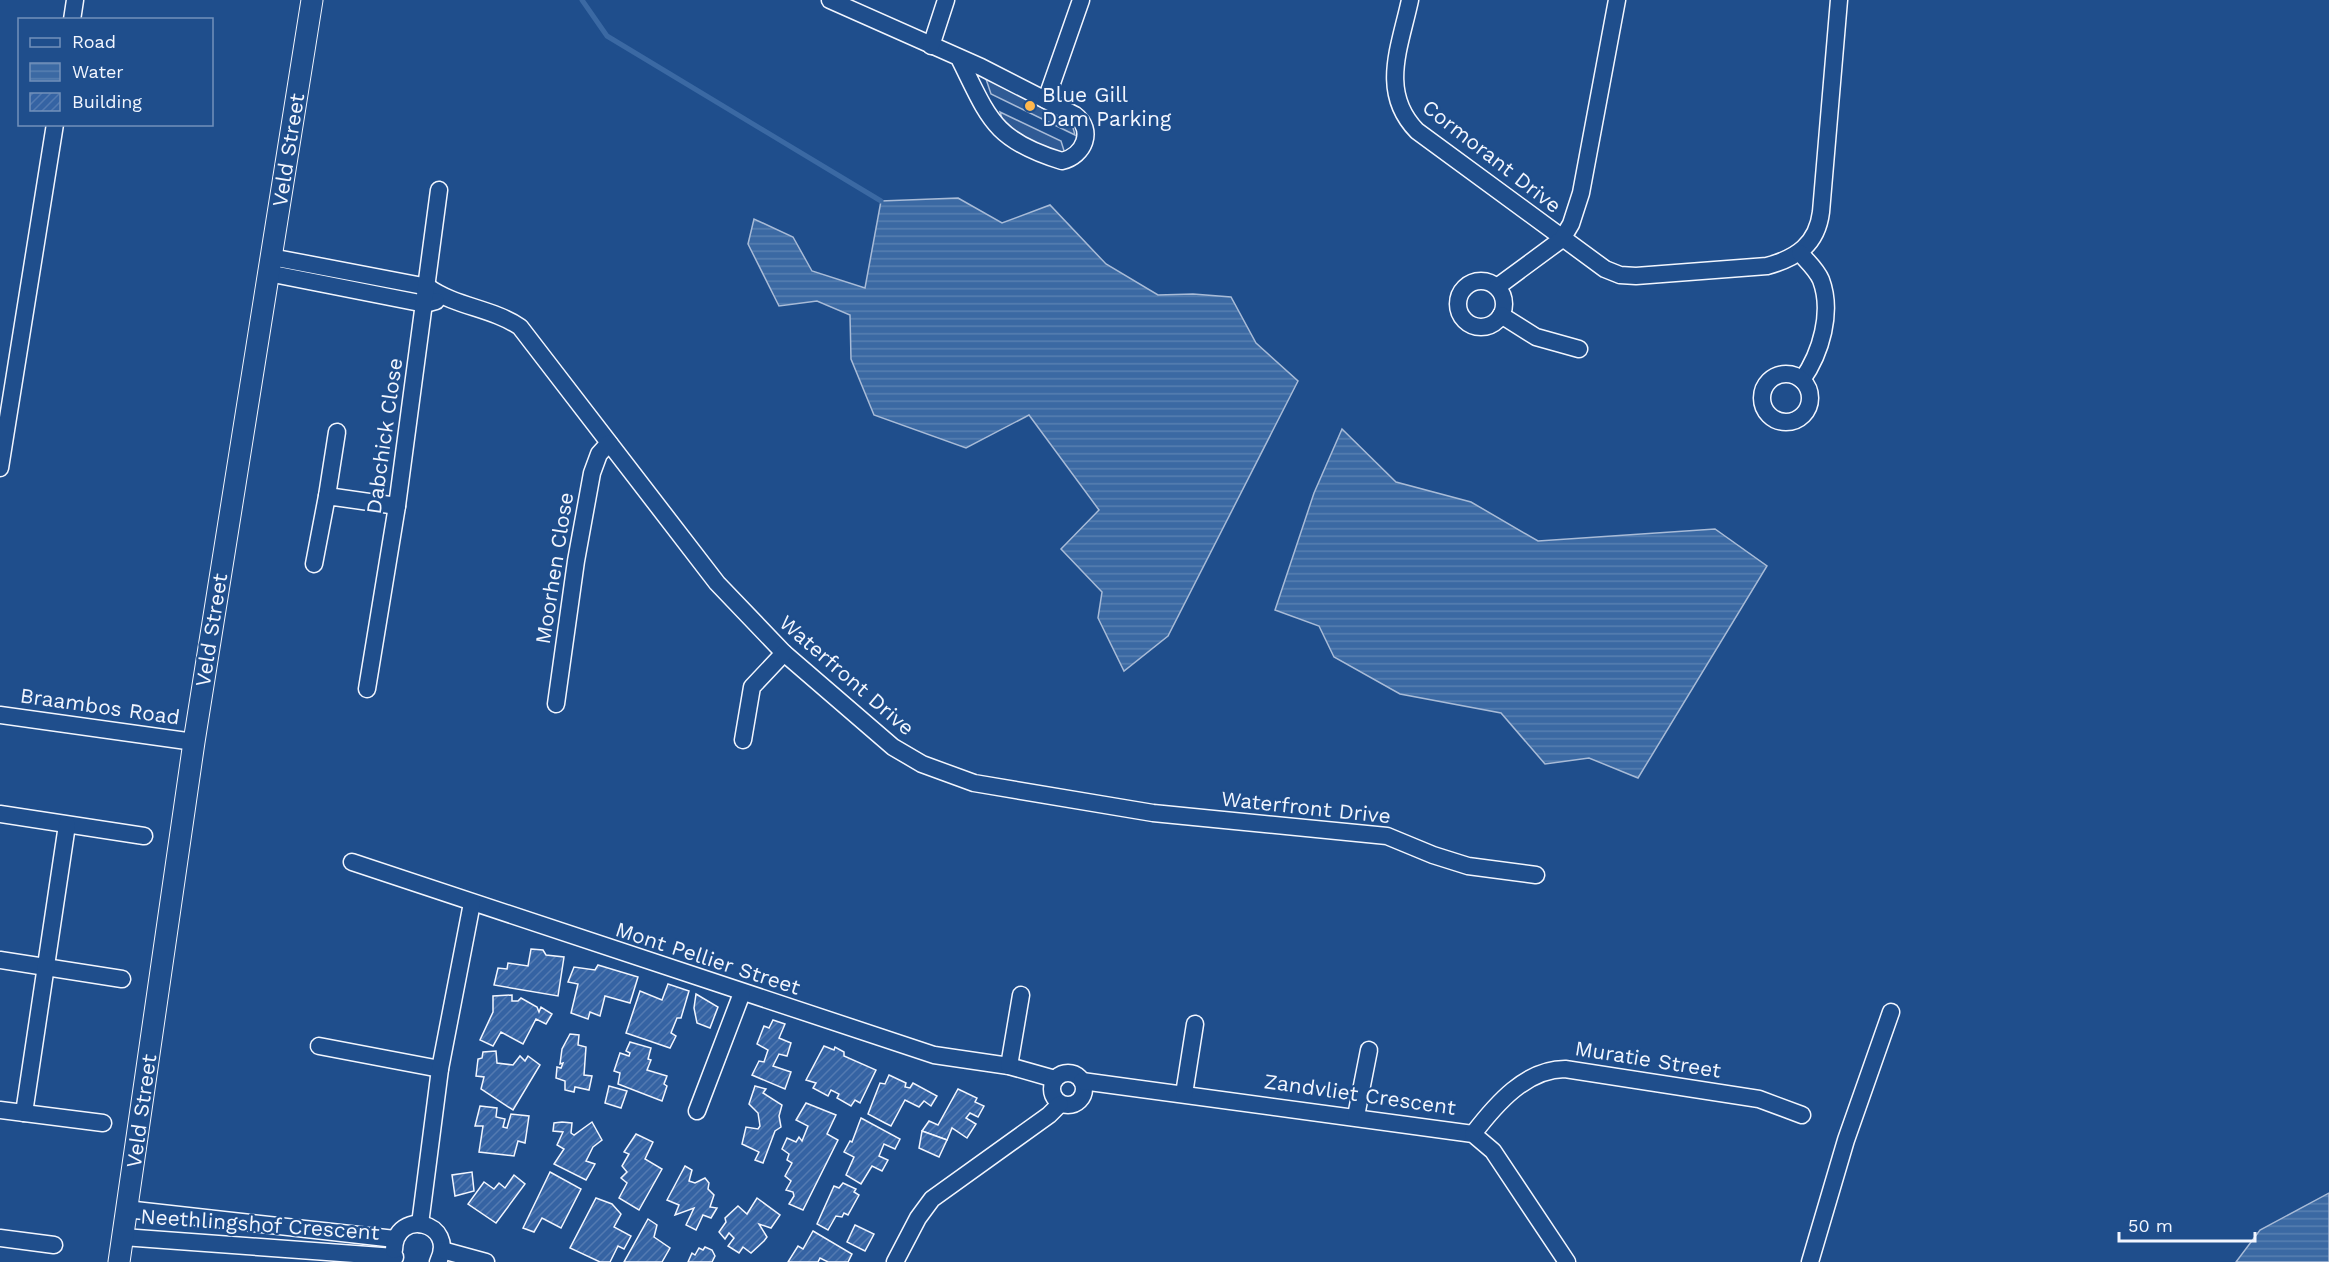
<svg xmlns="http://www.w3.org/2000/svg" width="2329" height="1262" viewBox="0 0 2329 1262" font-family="'Work Sans',sans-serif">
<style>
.parking{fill:#305b95;stroke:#a8bbd7;stroke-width:1.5}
.water{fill:url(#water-rules);stroke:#a8bbd7;stroke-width:1.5}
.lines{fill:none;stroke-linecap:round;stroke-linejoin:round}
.stream{stroke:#3b69a3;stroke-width:5}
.building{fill:url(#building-hatch);stroke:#f2f6ff;stroke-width:1.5}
.minor-casing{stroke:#f2f6ff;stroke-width:19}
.tertiary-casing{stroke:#f2f6ff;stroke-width:23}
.minor{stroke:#1f4e8c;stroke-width:16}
.tertiary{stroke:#1f4e8c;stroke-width:21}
.poi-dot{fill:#ffb74d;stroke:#1f4e8c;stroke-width:2}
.labels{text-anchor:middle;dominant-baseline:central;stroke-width:4.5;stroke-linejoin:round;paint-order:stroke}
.poi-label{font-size:21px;fill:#f2f6ff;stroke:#1f4e8c;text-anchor:start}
.street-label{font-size:21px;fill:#f2f6ff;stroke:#1f4e8c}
</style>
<defs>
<pattern id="water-rules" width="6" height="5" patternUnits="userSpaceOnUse" patternTransform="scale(1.5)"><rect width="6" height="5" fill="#3b69a3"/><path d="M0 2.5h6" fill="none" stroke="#587fb1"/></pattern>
<pattern id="building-hatch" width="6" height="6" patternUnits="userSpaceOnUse" patternTransform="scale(1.5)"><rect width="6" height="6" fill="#3563a3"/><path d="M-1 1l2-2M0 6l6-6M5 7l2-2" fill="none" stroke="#537ab1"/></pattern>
</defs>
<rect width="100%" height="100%" fill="#1f4e8c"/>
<!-- parking -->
<g class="parking">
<path d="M985,76L1070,117L1075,135L991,94Z"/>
<path d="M1000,112L1061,141L1066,157L1005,128Z"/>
</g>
<!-- water -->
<g class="water">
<path d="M958,198L1002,223L1050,205L1106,264L1158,295L1193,294L1231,297L1256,343L1298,381L1168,636L1124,671L1098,618L1102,592L1061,549L1099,510L1029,415L966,448L874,415L851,359L850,315L817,301L779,306L748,244L754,219L793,237L812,271L865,288L881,201Z"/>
<path d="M1342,429L1396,482L1471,502L1538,541L1715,529L1767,566L1638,778L1589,758L1545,764L1501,713L1400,694L1334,657L1319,626L1275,610L1314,493Z"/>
<path d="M2329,1193V1262H2236L2260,1230Z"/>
</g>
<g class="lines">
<!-- stream -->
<path class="stream" d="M582,0L607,36L881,201"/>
</g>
<!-- building -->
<g class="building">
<path d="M531,949L543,950L546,955L564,957L558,996L494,985L498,968L507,969L508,963L528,966Z"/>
<path d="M598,965L638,977L630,1003L605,996L600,1016L590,1012L588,1019L571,1013L578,984L568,982L574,967L595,970Z"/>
<path d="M668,984L689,991L681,1018H677L671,1033L676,1036L670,1048L626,1033L640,991L662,1000Z"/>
<path d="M696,994L718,1007L710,1028L697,1023L694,1008Z"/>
<path d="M512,995V1001H518L521,998L537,1007L539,1012L541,1007L552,1014L546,1024L536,1019L523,1044L501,1032L493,1046L480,1040L493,1012V996Z"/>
<path d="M773,1020L785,1024L779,1038L791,1043L787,1056L779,1054L773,1066L791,1072L785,1089L752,1075L759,1061L764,1062L768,1050L757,1044L764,1026L769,1028Z"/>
<path d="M570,1034L579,1035L578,1045L586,1047L584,1075L592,1076L589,1090L575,1087L574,1092L565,1090V1081L556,1078L557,1067L561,1068L563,1063L560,1064L562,1049Z"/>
<path d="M630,1042L651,1048L648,1059L651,1060L647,1070L667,1076L664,1084L667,1086L662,1101L618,1084L620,1073L614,1071L620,1053L629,1056L630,1053L626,1051Z"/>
<path d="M824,1046L834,1050L835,1047L844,1052V1056L876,1070L860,1103L855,1100L851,1106L837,1098L839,1094L831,1090L828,1096L813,1088L816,1083L806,1080Z"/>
<path d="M496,1051L497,1063L513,1065L520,1056L525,1061L528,1056L540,1065L513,1110L481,1089L484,1077L476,1076L478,1059L482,1058L483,1052Z"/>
<path d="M889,1075L906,1083L905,1087L910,1088L913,1083L937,1096L931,1106L924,1101L919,1107L905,1100L891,1126L885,1123L868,1114L880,1083L885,1084Z"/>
<path d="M609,1086L627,1091L621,1108L605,1103Z"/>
<path d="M755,1086L766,1089L763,1093L782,1105L779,1116L781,1127L775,1131L763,1163L755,1160L759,1152L742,1144L746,1127L758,1129L760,1126L758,1113L749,1104Z"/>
<path d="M958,1089L977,1098L975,1102L984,1106L978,1117L970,1113L966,1118L976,1124L967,1138L952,1128L947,1140L922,1131L929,1121L938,1125Z"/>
<path d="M806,1103L836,1115L827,1134L838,1140L803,1210L789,1204L794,1196L793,1192L786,1190L791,1181L785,1176L792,1163L787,1160L789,1154L782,1149L787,1138L796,1142L799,1137L802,1141L808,1126L796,1120Z"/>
<path d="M480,1106L497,1108L496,1117L505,1119L503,1127L507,1128L511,1114L529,1116L525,1143L518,1141L514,1156L479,1152L483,1126H475Z"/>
<path d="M861,1118L900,1139L895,1149L884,1144L879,1156L888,1160L882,1171L872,1166L861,1184L846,1175L854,1157L844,1152L850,1141L852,1142Z"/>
<path d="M562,1122L572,1123L571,1133L574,1135L592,1122L602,1140L593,1147L586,1161L595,1164L586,1180L554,1164L564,1149L557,1145L563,1132L553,1131L554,1123Z"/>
<path d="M922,1131L947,1140L939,1157L919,1148Z"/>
<path d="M636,1134L653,1142L645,1159L662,1169L639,1210L619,1198L627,1183L621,1178L627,1172L622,1166L629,1154L624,1152Z"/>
<path d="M685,1166L692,1170L689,1181L695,1183L705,1178L709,1183L708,1189L714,1195L710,1207L717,1208L711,1218L703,1215L696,1230L686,1225L694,1208L675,1215L679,1205L667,1200Z"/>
<path d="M472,1172L474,1191L455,1196L452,1175Z"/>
<path d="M550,1172L581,1189L561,1228L542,1218L534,1232L523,1228Z"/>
<path d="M514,1175L525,1184L496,1223L468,1204L484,1182L494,1189L499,1183L505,1188Z"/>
<path d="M843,1183L856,1189L854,1192L859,1195L848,1215L844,1213L842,1217L836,1216L828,1230L817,1224L834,1186L839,1188Z"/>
<path d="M596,1198L612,1204L621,1214L614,1227L631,1236L624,1249L618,1246L610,1262H600L570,1248Z"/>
<path d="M757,1198L780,1215L771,1228L759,1224L767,1237L764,1241L751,1253L743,1247L739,1253L728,1246L734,1238L729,1233L725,1239L719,1232L726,1222L725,1218L738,1206L747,1214Z"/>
<path d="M648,1219L657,1225L654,1237L670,1248L662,1262H624Z"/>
<path d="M855,1225L874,1234L865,1251L847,1242Z"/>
<path d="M813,1231L852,1254L848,1262H828L820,1258L818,1262H788L798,1246L803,1249Z"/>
<path d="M705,1247L712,1250L715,1256L712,1262H688L692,1253L695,1255L699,1248L703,1250Z"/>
</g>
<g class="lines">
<defs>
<g id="minor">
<path d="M830,0L981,67L1075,115C1095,130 1084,156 1062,161C993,140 989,118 959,58"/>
<path d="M1410,0C1400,47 1379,92 1417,131L1605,269L1620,275L1636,276L1767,266C1797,258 1817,244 1821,212L1839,0"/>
<path d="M72,20L75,0"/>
<path d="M931,46L946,0"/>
<path d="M1046,100L1081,0"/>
<path d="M1800,253C1807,261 1817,270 1821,280C1833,312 1821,353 1802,380"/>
<path d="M271,257L428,287C456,307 492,308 520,327L717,583L784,653L893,747L922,764L974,783L1153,813L1387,836L1433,855L1468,866L1536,875"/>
<path d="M268,273L425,304L436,301"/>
<circle cx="1481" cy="304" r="23"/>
<path d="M1497,287L1562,239L1571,224L1581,193L1617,0"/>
<path d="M1501,315L1536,337L1579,349"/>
<circle cx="1786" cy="398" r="24"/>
<path d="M0,468L55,124"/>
<path d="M327,496L337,432"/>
<path d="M314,564L327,496L397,506"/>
<path d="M367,689L397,506L439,190"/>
<path d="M556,704L576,561L592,473L599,454L609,443"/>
<path d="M0,715L194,742"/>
<path d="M743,740L752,687L784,653"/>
<path d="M0,814L144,836"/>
<path d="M352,862L934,1055L1009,1066L1055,1079"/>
<path d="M0,960L122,979"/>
<path d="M319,1046L440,1069"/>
<path d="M1009,1066L1021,995"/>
<circle cx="1068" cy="1089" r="16"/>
<path d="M1082,1081L1473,1134L1493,1151L1567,1262"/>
<path d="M1184,1094L1195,1024"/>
<path d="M0,1110L103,1123"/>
<path d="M697,1111L742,993"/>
<path d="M24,1113L67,825"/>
<path d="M1356,1116L1369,1050"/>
<path d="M1473,1134C1496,1104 1526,1069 1565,1069L1759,1099L1802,1115"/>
<path d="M126,1209L395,1239"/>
<path d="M420,1224L440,1069L472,903"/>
<path d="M123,1237L395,1257"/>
<path d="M0,1238L54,1245"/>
<path d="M394,1250C395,1207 458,1222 438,1262"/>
<path d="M442,1250L486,1262"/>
<path d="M895,1262L918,1218L932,1199L1049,1115L1060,1104"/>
<path d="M1810,1262L1846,1140L1891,1012"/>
</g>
<path id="tertiary" d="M119,1262L194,742L312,0"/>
</defs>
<!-- minor casing -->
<use href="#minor" class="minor-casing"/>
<!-- tertiary casing -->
<use href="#tertiary" class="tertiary-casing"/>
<!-- minor -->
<use href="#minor" class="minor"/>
<!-- tertiary -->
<use href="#tertiary" class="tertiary"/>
</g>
<!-- markers -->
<circle class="poi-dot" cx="1030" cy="106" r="6"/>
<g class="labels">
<!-- poi labels -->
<g class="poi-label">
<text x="1042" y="94">Blue Gill<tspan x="1042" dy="24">Dam Parking</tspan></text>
</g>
<!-- street labels -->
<g class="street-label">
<text transform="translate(288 150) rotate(-81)">Veld Street</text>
<text transform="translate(1492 156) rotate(38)">Cormorant Drive</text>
<text transform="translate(384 436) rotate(-82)">Dabchick Close</text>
<text transform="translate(554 568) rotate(-81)">Moorhen Close</text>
<text transform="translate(211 630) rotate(-81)">Veld Street</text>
<text transform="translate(847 675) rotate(41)">Waterfront Drive</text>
<text transform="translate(100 706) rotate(8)">Braambos Road</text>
<text transform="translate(1306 807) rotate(6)">Waterfront Drive</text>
<text transform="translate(708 958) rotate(18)">Mont Pellier Street</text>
<text transform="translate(1648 1059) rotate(9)">Muratie Street</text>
<text transform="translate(1360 1094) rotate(8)">Zandvliet Crescent</text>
<text transform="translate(141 1111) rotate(-82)">Veld Street</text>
<text transform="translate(260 1224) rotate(4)">Neethlingshof Crescent</text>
</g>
</g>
<!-- legend -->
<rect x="18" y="18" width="195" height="108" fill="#1f4e8c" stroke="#7391ba" stroke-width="1.5"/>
<rect x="30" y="38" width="30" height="9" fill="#1f4e8c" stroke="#7391ba" stroke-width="1.5"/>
<text x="72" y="48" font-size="18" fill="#f2f6ff">Road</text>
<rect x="30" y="63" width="30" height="18" fill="url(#water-rules)" stroke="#7391ba" stroke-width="1.5"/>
<text x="72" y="78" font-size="18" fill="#f2f6ff">Water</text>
<rect x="30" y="93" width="30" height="18" fill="url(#building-hatch)" stroke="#7391ba" stroke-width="1.5"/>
<text x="72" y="108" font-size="18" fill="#f2f6ff">Building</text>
<!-- scale -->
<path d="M2119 1232v9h136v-9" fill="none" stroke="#f2f6ff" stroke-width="3"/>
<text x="2128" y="1232" font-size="18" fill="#f2f6ff" stroke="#1f4e8c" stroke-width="4.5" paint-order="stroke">50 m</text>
</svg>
